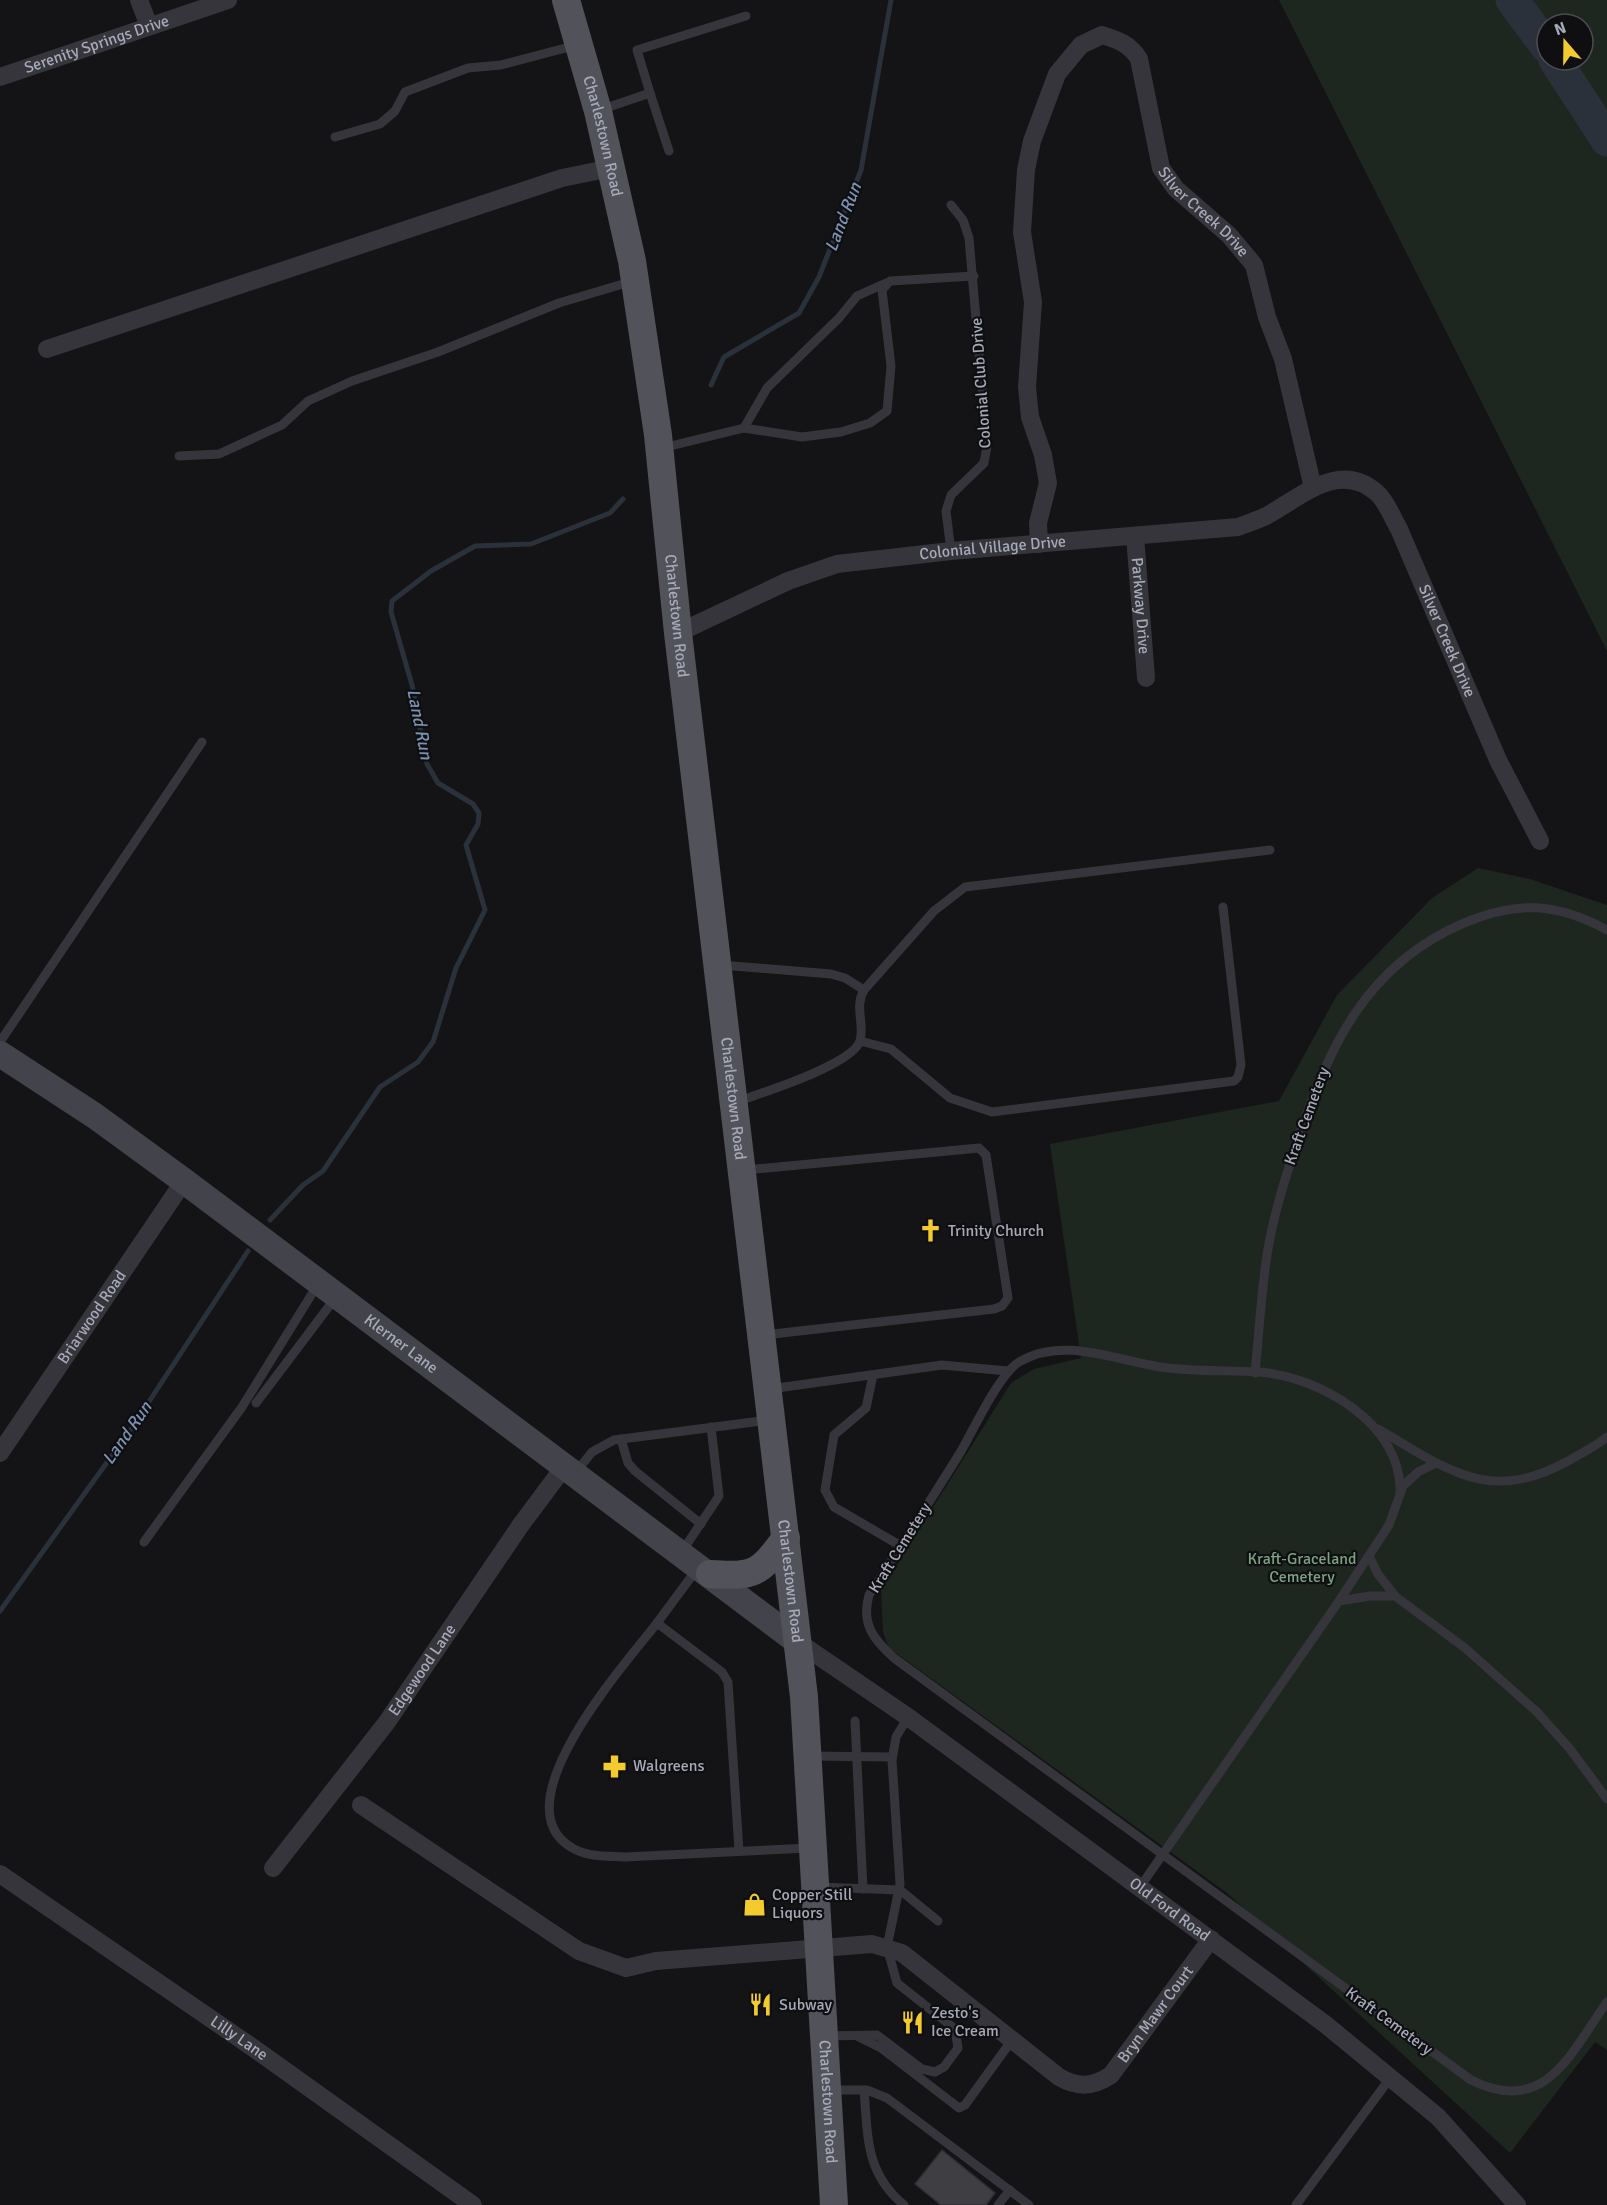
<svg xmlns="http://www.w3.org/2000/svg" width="1607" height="2205" viewBox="0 0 1607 2205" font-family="Signika,sans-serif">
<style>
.green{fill:#1e2620;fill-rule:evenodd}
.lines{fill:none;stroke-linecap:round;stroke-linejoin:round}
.stream{stroke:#2a313a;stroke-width:5}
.river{stroke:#2a313a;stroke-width:33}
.building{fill:#3f3e43;stroke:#2f2e32;stroke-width:1.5}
.lane{stroke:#35353b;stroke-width:9}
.street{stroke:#35353b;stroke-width:18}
.secondary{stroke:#43444b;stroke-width:26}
.primary{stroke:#51525a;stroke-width:28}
.labels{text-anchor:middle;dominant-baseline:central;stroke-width:4.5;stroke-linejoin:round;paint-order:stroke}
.street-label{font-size:16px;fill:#a6a9b7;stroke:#0f0f11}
.poi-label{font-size:16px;fill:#a6a9b7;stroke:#0f0f11;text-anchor:start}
.park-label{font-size:16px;fill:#7ca283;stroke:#0f0f11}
.water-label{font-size:18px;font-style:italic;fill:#7c92b2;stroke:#0f0f11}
</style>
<rect width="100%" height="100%" fill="#141416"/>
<!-- green -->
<g class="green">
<path d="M1279,0H1607V651ZM1547,24H1583V60H1547Z"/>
<path d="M1478,868L1530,879L1607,905V2050L1595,2042L1510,2153L1227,1893L889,1648L883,1632L881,1590L1011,1383L1034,1369L1081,1358L1050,1144L1279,1101L1337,995L1432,898Z"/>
</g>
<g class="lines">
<!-- stream -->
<g class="stream">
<path d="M711,385L724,357L799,313L819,277L861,170L891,0"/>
<path d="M270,1220L303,1185L323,1171L380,1087L418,1062L433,1042L456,968L485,910L466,845L478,824L479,813L473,804L438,783L427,764L412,685L391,612L392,601L431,571L475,546L531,544L610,513L623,499"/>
<path d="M0,1611L131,1429L248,1251"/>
</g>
<!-- river -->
<g class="river">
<path d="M1512,0L1547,47"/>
<path d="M1555,60L1607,140"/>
</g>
</g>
<!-- building -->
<path class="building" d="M942,2150L995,2193L986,2205H941L915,2184Z"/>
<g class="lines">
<!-- lane -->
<g class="lane">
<path d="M650,93L669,151"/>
<path d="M600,110L650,93L637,50L746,16"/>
<path d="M335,137L380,124L395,111L405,92L468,68L501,65L577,45"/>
<path d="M744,428L767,388L839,318L857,296L886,283"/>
<path d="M662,448L744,428L802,437L841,432L870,423L887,411L891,366L882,290L890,281L974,276"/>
<path d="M179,456L219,454L282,425L308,401L352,381L438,352L559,303L633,281"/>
<path d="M951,551L946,511L951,495L984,463L987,446L969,238L963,220L951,205"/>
<path d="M721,965L831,974L845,978L864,990"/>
<path d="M860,1041L891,1049L950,1098L992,1112L1234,1081L1238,1077L1241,1065L1223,907"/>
<path d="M0,1042L202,742"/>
<path d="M736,1102C761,1093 852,1065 860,1041C865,1024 854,1007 864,990L934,911L965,887L1270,850"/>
<path d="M745,1170L979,1148L986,1155L1008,1298L1002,1306L994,1309L764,1335"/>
<path d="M1255,1373C1259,1334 1261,1294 1267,1255C1273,1216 1285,1179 1297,1142C1328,1047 1367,964 1464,923C1517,901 1556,902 1607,930"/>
<path d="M873,1375L866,1408L834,1435L825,1490L834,1507L901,1546"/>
<path d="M770,1389L942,1365L1008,1371"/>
<path d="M256,1403L336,1297"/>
<path d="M1378,1429C1447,1469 1489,1505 1568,1461C1581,1453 1595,1447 1607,1437"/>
<path d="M621,1439L628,1463L635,1471L701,1524"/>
<path d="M576,1472L592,1452L614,1440L769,1420"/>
<path d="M1400,1492C1402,1424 1320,1377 1260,1372C1227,1370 1194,1372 1160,1367C1114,1360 1063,1336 1019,1362C999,1374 973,1431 960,1453C930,1501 900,1548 869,1595C861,1624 873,1639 894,1658L1471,2080C1545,2117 1570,2054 1607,2002"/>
<path d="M144,1542L242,1407L318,1284"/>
<path d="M681,1553L719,1496L711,1427"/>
<path d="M1369,1556L1378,1574L1395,1596L1465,1648L1537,1712L1570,1749L1607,1799"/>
<path d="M1339,1601L1389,1525L1403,1486L1418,1472L1436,1463"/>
<path d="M657,1623L697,1569"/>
<path d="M855,1721L863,1889"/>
<path d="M810,1756L892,1757"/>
<path d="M739,1851L728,1682L722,1672L657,1623C627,1662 493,1810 576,1850C591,1857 610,1856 625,1857L809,1848"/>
<path d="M817,1887L900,1890L938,1921"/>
<path d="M1140,1887L1339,1601L1370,1596H1395"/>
<path d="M826,2036L877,2035L922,2069L935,2072L944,2067L958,2048L955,2029L897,1983L887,1947L900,1884L892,1760L896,1737L908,1717"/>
<path d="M857,2036L881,2048L959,2108L965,2105L1012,2040"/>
<path d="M829,2090H867L887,2098L1029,2205"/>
<path d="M864,2090C868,2136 865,2173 904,2205"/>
<path d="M998,2205L1010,2190"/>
<path d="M1296,2205L1391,2077"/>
</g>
<!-- street -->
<g class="street">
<path d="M139,0L149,26"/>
<path id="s1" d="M0,77L228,0"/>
<path d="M47,349L562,178L611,168"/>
<path id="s2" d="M1135,536L1146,678"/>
<path id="s3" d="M1039,544L1038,523L1048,483L1043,455L1030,417L1027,387L1033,302L1022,232L1026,170L1032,141L1057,74L1081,45L1102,35C1118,40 1130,44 1139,59L1161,168L1176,189L1229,235L1254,265L1267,317L1283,359L1313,488"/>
<path id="s4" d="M678,633L788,581L837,564L951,551L1238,527C1248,523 1259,520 1268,515C1302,496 1340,460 1377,493C1387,502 1392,517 1399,529L1498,760L1540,841"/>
<path id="s5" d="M0,1453L184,1181"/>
<path id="s6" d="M798,1642L908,1717L1325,2024L1438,2117L1517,2205"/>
<path id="s7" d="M361,1805L579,1951L626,1968L656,1961L872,1944L902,1953L1059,2077C1078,2088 1093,2087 1111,2075L1211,1939"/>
<path id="s8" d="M273,1868L387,1722L520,1526L564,1467"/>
<path id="s9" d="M0,1874L252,2047L473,2205"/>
</g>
<!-- secondary -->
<path class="secondary" id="s10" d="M0,1054L95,1116L184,1181L798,1642"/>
<!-- primary -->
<g class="primary">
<path id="s11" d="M566,0L598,111L632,261L658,435L678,633L804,1697L834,2205"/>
<path d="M710,1574C755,1577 759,1574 786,1538"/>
</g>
</g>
<!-- icons -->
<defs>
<symbol id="church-bare" viewBox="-9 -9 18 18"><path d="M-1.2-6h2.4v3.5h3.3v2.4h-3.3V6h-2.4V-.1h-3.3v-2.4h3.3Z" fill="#f4cb2e" stroke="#0f0f11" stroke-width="2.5" paint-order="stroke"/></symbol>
<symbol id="pharmacy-bare" viewBox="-9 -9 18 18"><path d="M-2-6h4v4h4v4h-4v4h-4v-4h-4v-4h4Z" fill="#f4cb2e" stroke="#0f0f11" stroke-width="2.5" paint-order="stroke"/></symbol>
<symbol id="shop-bare" viewBox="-9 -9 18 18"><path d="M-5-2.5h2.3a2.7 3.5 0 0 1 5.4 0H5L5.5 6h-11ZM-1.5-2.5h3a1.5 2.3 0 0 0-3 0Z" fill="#f4cb2e" stroke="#0f0f11" stroke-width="2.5" paint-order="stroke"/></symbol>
<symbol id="restaurant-bare" viewBox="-9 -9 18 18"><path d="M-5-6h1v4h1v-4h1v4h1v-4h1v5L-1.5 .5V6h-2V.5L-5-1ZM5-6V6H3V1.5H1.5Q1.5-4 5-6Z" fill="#f4cb2e" stroke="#0f0f11" stroke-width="2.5" paint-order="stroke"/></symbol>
</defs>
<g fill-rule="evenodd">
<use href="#church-bare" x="914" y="1214" width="33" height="33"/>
<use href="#pharmacy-bare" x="598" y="1750" width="33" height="33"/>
<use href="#shop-bare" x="738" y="1888" width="33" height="33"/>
<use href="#restaurant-bare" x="744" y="1988" width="33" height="33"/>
<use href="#restaurant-bare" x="896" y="2006" width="33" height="33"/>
</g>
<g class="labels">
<!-- street labels -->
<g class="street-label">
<text stroke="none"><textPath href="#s1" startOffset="102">Serenity Springs Drive</textPath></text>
<text stroke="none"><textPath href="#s11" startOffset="141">Charlestown Road</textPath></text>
<text stroke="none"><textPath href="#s3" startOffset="759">Silver Creek Drive</textPath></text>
<text transform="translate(981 383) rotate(-94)">Colonial Club Drive</text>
<text stroke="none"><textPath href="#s4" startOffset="330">Colonial Village Drive</textPath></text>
<text stroke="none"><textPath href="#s2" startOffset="70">Parkway Drive</textPath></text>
<text stroke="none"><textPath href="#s11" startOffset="627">Charlestown Road</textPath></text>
<text stroke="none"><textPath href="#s4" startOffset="894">Silver Creek Drive</textPath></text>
<text stroke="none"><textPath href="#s11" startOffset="1113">Charlestown Road</textPath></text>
<text transform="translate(1307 1116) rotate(-70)">Kraft Cemetery</text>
<text stroke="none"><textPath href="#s5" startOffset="164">Briarwood Road</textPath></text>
<text stroke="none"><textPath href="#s10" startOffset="495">Klerner Lane</textPath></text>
<text transform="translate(900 1548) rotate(-58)">Kraft Cemetery</text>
<text stroke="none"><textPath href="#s11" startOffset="1599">Charlestown Road</textPath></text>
<text stroke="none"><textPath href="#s8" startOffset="248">Edgewood Lane</textPath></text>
<text stroke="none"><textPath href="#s6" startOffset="458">Old Ford Road</textPath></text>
<text stroke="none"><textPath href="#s7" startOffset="922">Bryn Mawr Court</textPath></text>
<text transform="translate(1389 2021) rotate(36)">Kraft Cemetery</text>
<text stroke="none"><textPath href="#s9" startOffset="290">Lilly Lane</textPath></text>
<text stroke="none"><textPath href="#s11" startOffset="2121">Charlestown Road</textPath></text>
</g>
<!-- poi labels -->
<g class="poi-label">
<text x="948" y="1231">Trinity Church</text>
<text x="633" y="1766">Walgreens</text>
<text x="772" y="1895">Copper Still<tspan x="772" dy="18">Liquors</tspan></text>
<text x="779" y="2005">Subway</text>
<text x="931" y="2013">Zesto's<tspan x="931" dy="18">Ice Cream</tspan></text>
</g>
<!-- park labels -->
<g class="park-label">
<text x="1302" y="1559">Kraft-Graceland<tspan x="1302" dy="18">Cemetery</tspan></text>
</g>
<!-- water labels -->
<g class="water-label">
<text transform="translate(843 217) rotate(-69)">Land Run</text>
<text transform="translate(420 724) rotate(79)">Land Run</text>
<text transform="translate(127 1433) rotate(-55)">Land Run</text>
</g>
</g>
<!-- north arrow -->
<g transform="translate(1565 42) rotate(340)"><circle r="28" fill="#0f0f11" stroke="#4b4d53" stroke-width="1.5"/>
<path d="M0-4.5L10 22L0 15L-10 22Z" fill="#f4cb2e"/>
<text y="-9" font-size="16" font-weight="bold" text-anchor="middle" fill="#a6a9b7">N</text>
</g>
</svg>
